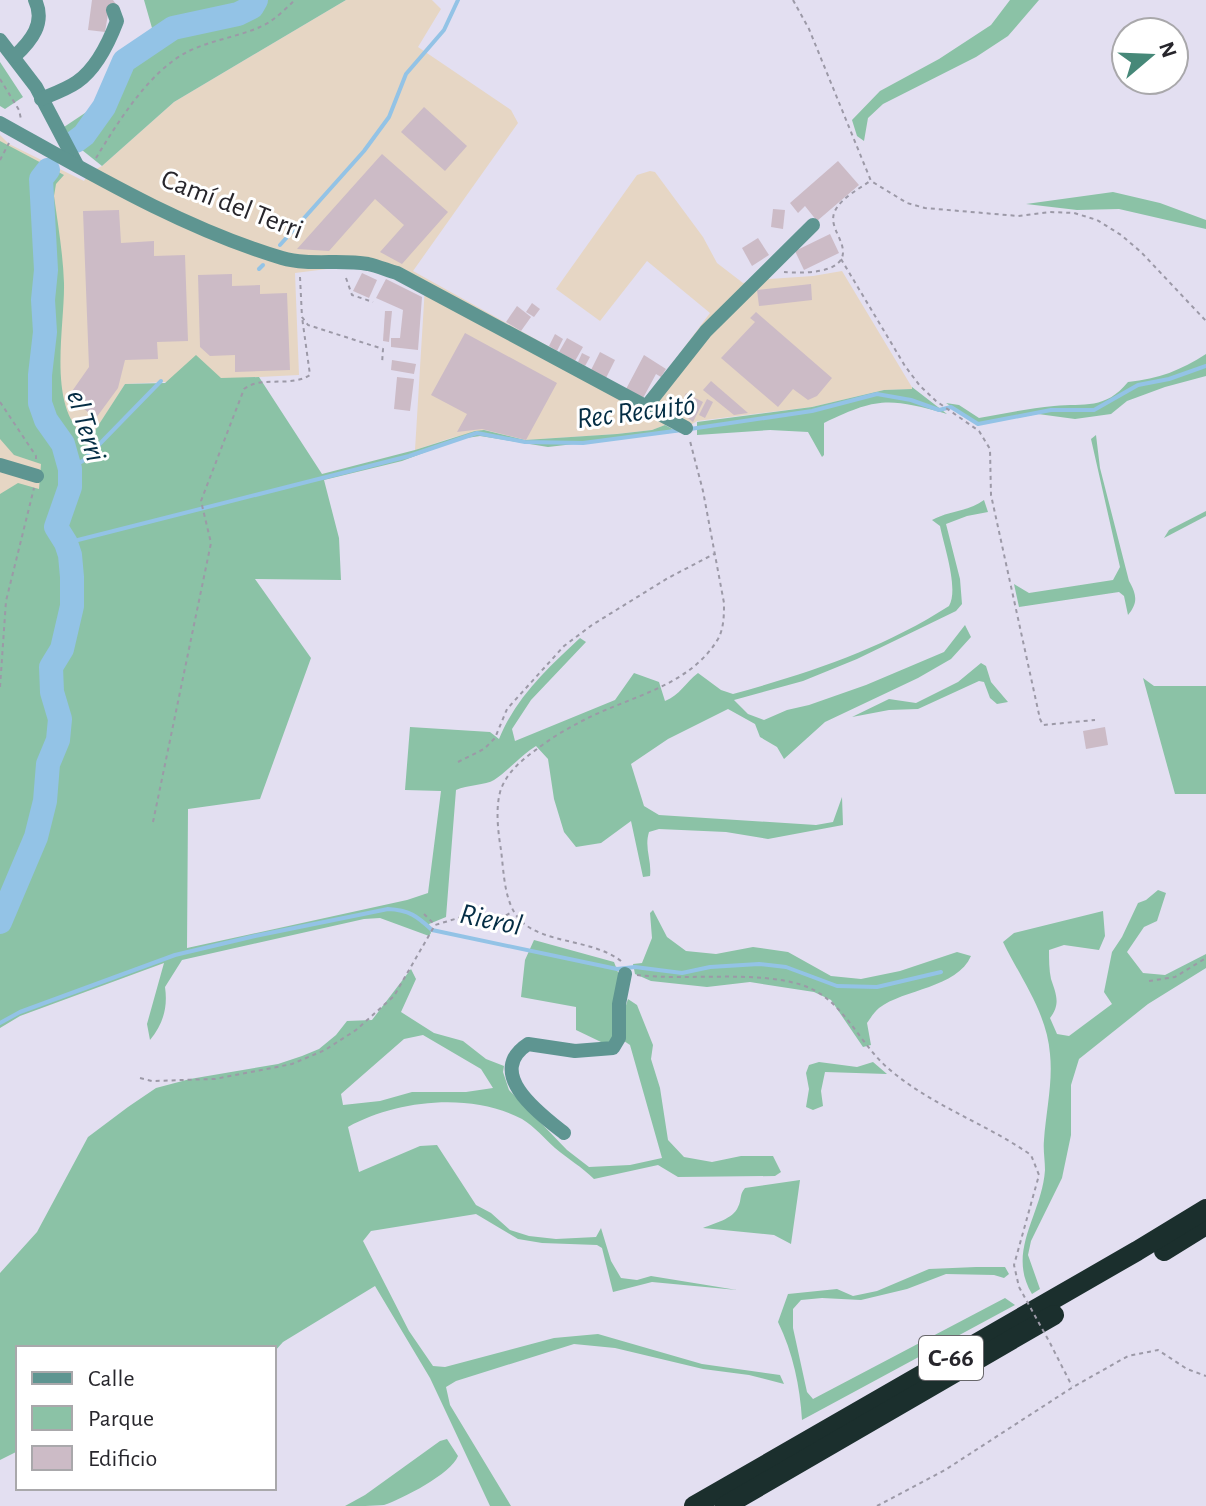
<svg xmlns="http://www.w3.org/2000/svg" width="1206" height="1506" viewBox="0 0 1206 1506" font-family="'Alegreya Sans',sans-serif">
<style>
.industrial{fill:#e6d6c4}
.green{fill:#8bc2a6;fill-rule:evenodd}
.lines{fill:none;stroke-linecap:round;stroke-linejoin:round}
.stream{stroke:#93c3e6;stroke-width:4}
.river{stroke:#93c3e6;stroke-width:24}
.building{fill:#ccbbc6}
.path{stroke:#9c99a7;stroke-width:2;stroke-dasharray:4 4;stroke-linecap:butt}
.minor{stroke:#5e9591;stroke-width:14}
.highway{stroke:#1b2f2d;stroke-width:20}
.path-bridge{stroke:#9c99a7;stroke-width:2;stroke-dasharray:4 4;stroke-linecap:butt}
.labels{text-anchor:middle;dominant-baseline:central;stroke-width:6;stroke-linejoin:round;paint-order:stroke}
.shield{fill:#fff;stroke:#68676b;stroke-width:2}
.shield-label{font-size:26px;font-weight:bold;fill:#27262c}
.street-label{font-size:28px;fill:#27262c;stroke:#fff}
.water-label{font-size:30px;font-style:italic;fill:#042d44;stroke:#fff}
</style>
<rect width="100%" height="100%" fill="#e3dff1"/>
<!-- industrial -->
<path class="industrial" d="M346,0H432L441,9L418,47L511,110L518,123L413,271L645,400L710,313L647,261L600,321L556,289L637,175L650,171L655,172L703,237L717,263L743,283L755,280L813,276L842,271L913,389L884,390L812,407L697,421L686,428L665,425L652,430L617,434L525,440L484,430L451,438L415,450L425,286L367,264L295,273L299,375L125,384L94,433L0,859V135L9,144L84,181L89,173L102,166L174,102Z"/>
<!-- green -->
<g class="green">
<path d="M144,0H346L174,102L102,166L77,146L64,127L91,109L125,52L152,28Z"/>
<path d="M1010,0H1039L1008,36L976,57L883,104L868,118L864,141L857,136L852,120L880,91L939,59L991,25Z"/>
<path d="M0,62L23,97L5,109L0,106Z"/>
<path d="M0,141L64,175L56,184L54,196C58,225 63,254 64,283C65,327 46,409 87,438L94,432L125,384L165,383L196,355L221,378L259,377L322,474L415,450L475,431L484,430L525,440L617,434L652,430L665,425L678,432L548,447L480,436L460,439L402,461L324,480L339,538L341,580L255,579L311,658L260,799L188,809L187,948L407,900L428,893L441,791L405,790L410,727L490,732L499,739C516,697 548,668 580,638L586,642L531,700L512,729L515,741L615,700L634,673L659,682L665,701C680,695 685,683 698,673L721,690L733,694C809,673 882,649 949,606C959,589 944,546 940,526L932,520C948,511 970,511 984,500L988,512L967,516L946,524L960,579L962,604L956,611L857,659L803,681L734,700L748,714L764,720L787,710L809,705L866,685L944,652L965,625L971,637L951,659L918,678L825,722L784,759L777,747L760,737L755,724L728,709L668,739L631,764L644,806L659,815L816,825L833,822L842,797L843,825L768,839L726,832L659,829L649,832C644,848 652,861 650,876L643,877L631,821L601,843L576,847L564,832L554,799L548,759L536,746C520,756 507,772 494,780C486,785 467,785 456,790L446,917L429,924L431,933L429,936L380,918L364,919L182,960L165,987C168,1008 163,1024 150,1040L147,1024L164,963L20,1016L0,1028V494L18,483L39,489L41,464L14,455L0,439Z"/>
<path d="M1113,192L1160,203L1206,220V229L1119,209L1077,210L1026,204Z"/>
<path d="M1206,354V376L1165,387L1127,401L1111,414L1075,419L1038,414L977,425L946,403L959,405L979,418C1004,414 1029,408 1054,406C1085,403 1105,410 1128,382C1159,379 1181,370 1206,354Z"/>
<path d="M912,387L947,414C889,398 878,397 824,423V455L822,457L808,432L770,430L697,435V422L812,407L884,390L912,389Z"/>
<path d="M1096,435L1100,468L1129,581C1137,595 1138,603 1128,615L1124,596L1119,592L1019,607L1014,584L1029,593L1113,580L1120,567L1091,439Z"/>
<path d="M1206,511V516L1164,538L1169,530Z"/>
<path d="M981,663L986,666L991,682L1008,702L997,704L990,698L984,682L979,681L918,709L889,710L852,717L889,699L916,703L958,682Z"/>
<path d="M1143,678L1154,686H1206V794H1175Z"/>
<path d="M1158,890L1166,893L1157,921L1144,927L1127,952L1143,973L1165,975L1206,954V968L1148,1004L1079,1059L1071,1085V1135L1062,1178L1031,1241L1028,1255L1040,1289L1032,1294C1006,1251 1042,1215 1045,1170C1045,1160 1043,1150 1044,1140C1046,1112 1053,1082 1050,1054C1047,1013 1021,979 1003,942L1014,933L1103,911L1105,936L1099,950L1064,945L1049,950C1049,959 1049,970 1051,979C1056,994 1061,1004 1050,1018L1057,1034L1069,1036L1112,1004L1104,992L1112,952L1122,937L1138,903L1146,900Z"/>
<path d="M653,910L667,937L686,951L716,954L753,947L788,952L831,976L861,979L900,971L957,952L971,956C957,988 904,989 879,1008C874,1012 870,1019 867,1023L871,1045L863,1047L831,1000L814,992L750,982L707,987L651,981L635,974L633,964L642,963L652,938L650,913Z"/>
<path d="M534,940L614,962L619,975L612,1042H601L576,1030V1007L521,997L525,960Z"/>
<path d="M411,969L416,979L401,1012L434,1033L463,1041L486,1059L504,1066L503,1072L509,1090L567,1150L589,1167L630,1165L662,1158L630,1045L624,1041L623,1014L628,999L637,1005L653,1045L651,1059L660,1088L668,1140L684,1157L712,1162L741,1156H773L781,1172L775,1176L678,1177L658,1165L594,1179C582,1167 568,1159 555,1148C545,1139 534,1126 522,1119C471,1092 397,1100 348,1127L359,1172L420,1146L437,1145L476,1205L491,1213L510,1230L529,1236L556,1239L596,1237L601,1228L611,1261L621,1278L637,1280L651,1276L737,1290L652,1282L613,1292L602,1248L597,1245L542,1243L518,1239L476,1214L371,1231L363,1241L409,1331L433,1366L445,1367L554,1338L598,1334L702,1364L780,1375L784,1384L749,1375L703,1369L615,1348L574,1344L456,1381L446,1387L450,1405L511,1506H490L430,1378L375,1286L283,1342L274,1352V1348H18V1451L0,1460V1273L37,1232L88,1137L128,1107L156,1088L190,1079L278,1064L302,1056L319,1049L336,1035L347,1021L372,1020ZM423,1035L481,1069L493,1088L466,1092H412L380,1101L343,1105L341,1094L404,1039Z"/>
<path d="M819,1062L857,1067L873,1062L887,1074L825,1072L821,1091L823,1106L813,1110L806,1107L809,1089L806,1073L809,1065Z"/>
<path d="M800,1180L791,1244L774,1235L703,1228C715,1223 733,1219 738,1207C742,1199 739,1195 745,1188Z"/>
<path d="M976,1267H1005L1009,1274L1004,1278L994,1275L946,1274L907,1289L861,1300L822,1298L801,1300L793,1309V1328L807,1392L813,1399L1005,1298L1015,1305L802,1420C800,1386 793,1353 778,1322L788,1294L837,1289L853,1296L877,1291L929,1269Z"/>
<path d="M447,1439L458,1456C451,1474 402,1499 384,1505C373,1506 357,1506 345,1506L365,1495L440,1441Z"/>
</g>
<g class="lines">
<!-- stream -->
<g class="stream">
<path d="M280,245L364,151L389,117L406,74L444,30L458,0"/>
<path d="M259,269L263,265"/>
<path d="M690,429L812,411L877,394L911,400L939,410L951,407L978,424L1051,410H1094L1138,385L1169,379L1206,366"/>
<path d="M70,469L84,460L161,381"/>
<path d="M66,543L409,456L477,433L525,442L583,443L682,430"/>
<path d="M0,1023L20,1012L175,955L255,936L388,909C409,910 417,916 432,930L617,969L635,967L682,973L710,967L759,964L786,967L837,986L877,987L941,972"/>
</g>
<!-- river -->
<g class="river">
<path d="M76,141L84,135L104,107L124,61L173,28L238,14L252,7L256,0"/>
<path d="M0,922L36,837L45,801L48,764L58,740L60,719L52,692L51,667L62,649L72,606V577L70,555L66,543L56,527L70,487V469L63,444L46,420L40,403V375L45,332L43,300L46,270L41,179L48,170"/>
</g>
</g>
<!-- building -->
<g class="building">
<path d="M92,0H113L118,7L108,14L105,32L88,30Z"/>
<path d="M424,107L467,146L445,171L401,132Z"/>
<path d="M382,154L448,212L402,264L380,252L404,225L375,199L329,251L297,249Z"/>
<path d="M838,161L859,185L817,221L805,206L798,213L790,203Z"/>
<path d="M773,209L785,210L783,229L771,227Z"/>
<path d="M119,210L121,243L154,241V256L185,255L188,341L157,342L158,359L125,360L118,388L96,418L68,397L89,367L83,211Z"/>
<path d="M830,234L839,253L804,270L795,251Z"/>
<path d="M758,238L769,255L752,266L742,248Z"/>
<path d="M362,273L377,280L369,298L353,291Z"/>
<path d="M232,274V286L260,285V294L287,293L290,370L235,372V355L210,356L200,347L198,275Z"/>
<path d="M386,279L422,297L418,350L391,347V338H400L403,310L376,298Z"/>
<path d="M811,284L812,300L759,306L757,290Z"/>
<path d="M532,303L540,309L534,317L526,312Z"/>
<path d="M517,306L531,317L521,331L506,322Z"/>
<path d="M385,311H392L389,342L383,341Z"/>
<path d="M756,312L832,378L817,396L808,400L793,389L778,407L721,358L755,322L750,318Z"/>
<path d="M465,333L557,383L526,440L482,429L457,432L467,414L431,395Z"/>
<path d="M555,334L563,339L557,351L549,346Z"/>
<path d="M567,338L583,347L575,361L559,352Z"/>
<path d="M600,352L615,360L606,378L591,370Z"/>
<path d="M582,353L590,357L585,366L578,362Z"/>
<path d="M644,355L666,369L661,377L656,374L642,400L625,391Z"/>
<path d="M392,360L416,364L414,374L391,370Z"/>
<path d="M397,377L414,379L410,411L394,409Z"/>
<path d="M711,381L748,413L734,415L703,390Z"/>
<path d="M686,393L703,402L693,422L678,410Z"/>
<path d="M707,399L713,402L705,418L699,415Z"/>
<path d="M1105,727L1108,745L1086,749L1083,731Z"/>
</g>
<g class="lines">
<!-- path -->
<g class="path">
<path d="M793,0L809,29L871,181L907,203L925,208L1018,216L1050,212L1074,213L1097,220L1121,235L1141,252L1206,321"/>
<path d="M0,79L19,110L21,119"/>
<path d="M96,158C118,122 150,70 189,51C212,40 237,37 260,27C273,22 285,9 295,0"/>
<path d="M0,160L9,143"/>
<path d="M841,259L905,366L920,386L936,401L979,431L990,449L991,495L1040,719L1043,725L1095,720"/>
<path d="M784,272C799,273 844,275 843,251C842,236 827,224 836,209C843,197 859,189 870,181"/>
<path d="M300,277L302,317L308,325L383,349L382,364"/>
<path d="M346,278L352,295L373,302"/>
<path d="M0,402L36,456V462"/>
<path d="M0,687L6,601L34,488"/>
<path d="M458,762L484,749L495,738L507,709L564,646L592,625L668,578L714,554"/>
<path d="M153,822L211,543L201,501L244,389C262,375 290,388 310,375L302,317"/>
<path d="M424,914L434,924"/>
<path d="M621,961C593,939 543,944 520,920C504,903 504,873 501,850C498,832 495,807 501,789C508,771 522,760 537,749C551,738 568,728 584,720C630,696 689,687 718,639C724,628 724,615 724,603L703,491L690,441"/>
<path d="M637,975C688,981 755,970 802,985C844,999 858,1043 889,1069C932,1106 985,1123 1031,1155L1039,1175L1014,1265L1019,1287"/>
<path d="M1149,981L1175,977L1206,958"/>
<path d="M140,1078L152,1081L215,1079L292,1064L325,1050L356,1030L394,996L435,925L465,916H505L512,912"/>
<path d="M1050,1343L1072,1386"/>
<path d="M877,1506L945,1470L1073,1387L1128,1356L1158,1350L1187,1369L1206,1376"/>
</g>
<!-- minor -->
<g class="minor">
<path d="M0,40L36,87L77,165"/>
<path d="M15,56C31,41 46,23 35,0"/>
<path d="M41,99C53,94 67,89 77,82C96,69 109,42 117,21L113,10"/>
<path d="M0,123C90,173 182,228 282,258C309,266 340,259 368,264C377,266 387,270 397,273L686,428"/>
<path d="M646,407L706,331L813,225"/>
<path d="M0,465L37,476"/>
<path d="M564,1133C540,1114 484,1073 528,1044L575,1051L613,1048L619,1038V1004L625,974"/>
</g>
<!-- highway -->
<g class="highway">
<path d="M1164,1251L1206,1225"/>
<path d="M694,1506L1137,1251L1206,1209"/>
<path d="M725,1506L1054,1315"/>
</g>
<!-- path-bridge -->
<path class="path-bridge" d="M1019,1287L1050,1343"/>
</g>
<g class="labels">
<!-- shield labels -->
<rect class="shield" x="919" y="1336" width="64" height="44" rx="6"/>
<g class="shield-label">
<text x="951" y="1358">C-66</text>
</g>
<!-- street labels -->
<g class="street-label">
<text transform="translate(232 205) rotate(21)">Camí del Terri</text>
</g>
<!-- water labels -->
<g class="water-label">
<text transform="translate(636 412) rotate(-7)">Rec Recuitó</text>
<text transform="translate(86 426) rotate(73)">el Terri</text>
<text transform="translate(491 920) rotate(12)">Rierol</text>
</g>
</g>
<!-- legend -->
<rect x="16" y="1346" width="260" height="144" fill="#ffffff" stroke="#a9a8ab" stroke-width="2"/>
<rect x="32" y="1372" width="40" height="12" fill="#5e9591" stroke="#a9a8ab" stroke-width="2"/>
<text x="88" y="1386" font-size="24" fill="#27262c">Calle</text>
<rect x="32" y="1406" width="40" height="24" fill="#8bc2a6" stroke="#a9a8ab" stroke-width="2"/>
<text x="88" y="1426" font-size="24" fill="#27262c">Parque</text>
<rect x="32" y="1446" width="40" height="24" fill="#ccbbc6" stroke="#a9a8ab" stroke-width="2"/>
<text x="88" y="1466" font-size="24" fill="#27262c">Edificio</text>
<!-- north arrow -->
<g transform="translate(1150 56) rotate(71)"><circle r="38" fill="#ffffff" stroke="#a9a8ab" stroke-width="2"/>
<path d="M0-6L14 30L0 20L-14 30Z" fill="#468878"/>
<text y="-12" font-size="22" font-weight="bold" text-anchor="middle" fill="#27262c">N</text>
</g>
</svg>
